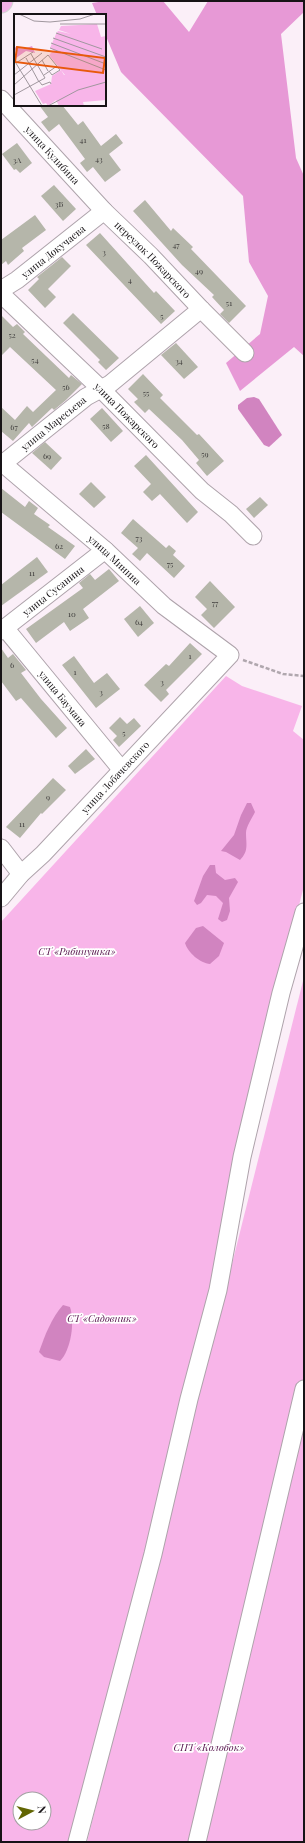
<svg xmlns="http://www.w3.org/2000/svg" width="305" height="1843" viewBox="0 0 305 1843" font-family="'Playfair Display',serif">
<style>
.green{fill:#f8b5e9;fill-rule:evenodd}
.forest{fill:#e799d6}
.water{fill:#d184c0}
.building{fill:#b5b6aa}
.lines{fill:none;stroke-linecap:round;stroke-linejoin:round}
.minor-casing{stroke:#aea3ab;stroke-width:19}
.major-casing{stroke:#d5d5d5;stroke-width:23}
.path{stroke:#b0a7ae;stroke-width:2.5;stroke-dasharray:4 2;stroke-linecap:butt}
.minor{stroke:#fff;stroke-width:17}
.major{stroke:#f4b1e7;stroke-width:21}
.labels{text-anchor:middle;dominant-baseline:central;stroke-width:3.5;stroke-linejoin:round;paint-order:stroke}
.number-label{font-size:8px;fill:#3e3c3b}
.street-label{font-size:10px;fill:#171316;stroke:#fff}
.park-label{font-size:10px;font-style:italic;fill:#54104a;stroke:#fff}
.inset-road{fill:none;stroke:#a0979e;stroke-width:1}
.view{fill:#e8590c;fill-opacity:0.15;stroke:#e8590c;stroke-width:2}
.inset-edge{fill:none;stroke:#171316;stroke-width:2}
</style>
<rect width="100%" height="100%" fill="#fbeff8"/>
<!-- green -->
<g class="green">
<path d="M226,676L242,686L302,706L293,731L304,740V886L248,1101L212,1289L71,1842H1V922ZM20,1799H44V1823H20Z"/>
<path d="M304,977V1842H87Z"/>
</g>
<!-- forest -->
<path class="forest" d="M105,1H163L189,32L208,1H304V12L281,34L296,158L304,176V356L294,347L240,391L226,363L260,334L268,296L249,262L243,196L121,72L105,34V15H97L92,3Z"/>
<!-- water -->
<g class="water">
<path d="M254,397L259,399L282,435L269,447L264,445L238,409V405L247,398Z"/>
<path d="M247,803H251L255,812C252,818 246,827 246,833C246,844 249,851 240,860L226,852L221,851L234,835L241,815Z"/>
<path d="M210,865H215L216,873L225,880L235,878L238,882L229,898L230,911L227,920L222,922L218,919L223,903L216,896L207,895L201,903L197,905L194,901L203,876Z"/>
<path d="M203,926L224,943L219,956L210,964C200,963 188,953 185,943L196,928Z"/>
<path d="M63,1305L70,1307C75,1322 71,1350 60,1361L44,1357L39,1352C45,1335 51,1319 63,1305Z"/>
</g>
<!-- building -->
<g class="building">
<path d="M39,105H62L78,125L83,121L101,146L116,134L123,143L109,154L121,170L105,182L93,167L87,172L80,163L85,159L59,124L49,132L41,122L48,117Z"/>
<path d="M17,143L32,163L20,173L16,169L14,170L2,154Z"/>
<path d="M54,185L76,209L63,221L41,196Z"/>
<path d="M145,200L171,231L173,228L193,247L191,249L246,306L229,323L220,314L224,310L212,297L214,295L182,265L133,211Z"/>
<path d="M35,215L46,230L22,248L24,251L8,265L6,261L1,265V240Z"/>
<path d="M100,233L154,293L156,291L175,311L161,324L86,245Z"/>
<path d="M62,257L71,266L48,289L56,297L45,308L28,290L39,279L37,277Z"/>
<path d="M73,313L119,358L106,370L98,362L100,360L63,323Z"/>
<path d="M1,315L13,327L17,324L25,332L23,334L69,378L71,375L82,384L66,400L54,410L52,408L32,427L29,423L13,441L1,431V407L15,420L27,406L33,412L56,390L10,347L1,356Z"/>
<path d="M176,343L198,367L184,379L161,355Z"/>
<path d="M143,374L163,395L160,398L197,435L199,434L224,461L207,476L196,463L199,460L182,440L149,409L145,413L134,402L138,399L128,389Z"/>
<path d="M102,408L123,431L111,442L90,419Z"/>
<path d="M45,442L62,458L51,470L32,453Z"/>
<path d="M146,455L198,512L187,523L160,494L152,501L143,492L151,484L134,466Z"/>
<path d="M91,482L106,497L94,508L79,494Z"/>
<path d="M1,488L25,507L29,501L38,508L34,514L50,525L48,527L75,546L65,559L1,512Z"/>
<path d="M260,497L268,505L254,518L246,509Z"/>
<path d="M133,519L166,548L169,545L176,551L173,555L185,566L174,578L147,553L140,561L132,554L138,548L121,533Z"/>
<path d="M37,557L48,572L1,606V585Z"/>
<path d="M109,569L119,581L83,609L89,618L70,631L64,622L36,643L26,629L83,588L79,583L90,574L95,580Z"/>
<path d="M210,581L235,607L214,628L201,615L207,609L195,597Z"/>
<path d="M140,606L154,623L138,637L124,619Z"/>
<path d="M190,643L202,654L166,690L169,694L161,702L144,685L166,664L169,666Z"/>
<path d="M1,648L8,658L13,654L26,670L21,673L41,699L67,728L56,738L21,698L16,701L1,681Z"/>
<path d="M74,656L94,683L107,673L120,689L96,708L62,665Z"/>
<path d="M120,717L127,724L134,718L141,726L119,747L113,740L117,736L109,728Z"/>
<path d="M86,749L95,759L75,774L68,766Z"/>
<path d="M53,778L66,790L42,814L41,813L20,838L6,827Z"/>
</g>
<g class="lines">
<defs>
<g id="minor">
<path id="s1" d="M1,99L104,211L151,256L201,309L245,353"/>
<path id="s2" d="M1,290L17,280L104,211"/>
<path id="s3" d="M1,294L101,389L202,491L231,514L253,536"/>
<path id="s4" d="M1,462L105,550L164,606L230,655L43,854L21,874L1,898"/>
<path id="s5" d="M1,465L86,397L110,384L201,309"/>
<path id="s6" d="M5,628L121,769"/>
<path id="s7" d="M1,631L105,550"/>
<path d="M1,848L21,874"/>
<path d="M77,1842L153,1554L189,1399L218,1290L242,1157L281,993L304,912"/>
<path d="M197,1842L304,1389"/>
</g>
<path id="major" d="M1,2L2,1"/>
</defs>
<!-- minor casing -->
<use href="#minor" class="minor-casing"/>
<!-- major casing -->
<use href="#major" class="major-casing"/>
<!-- path -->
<path class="path" d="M243,660L283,674L304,676"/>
<!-- minor -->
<use href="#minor" class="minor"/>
<!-- major -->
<use href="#major" class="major"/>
</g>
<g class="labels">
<!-- number labels -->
<g class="number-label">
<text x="83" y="139">41</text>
<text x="99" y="158">43</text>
<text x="17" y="159">3А</text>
<text x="59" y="203">3Б</text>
<text x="176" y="244">47</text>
<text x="104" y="251">3</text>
<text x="199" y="270">49</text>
<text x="130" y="279">4</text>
<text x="229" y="302">51</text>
<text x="162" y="315">5</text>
<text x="12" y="334">52</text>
<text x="35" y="359">54</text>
<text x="179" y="360">34</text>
<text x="66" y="386">56</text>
<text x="146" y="392">55</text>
<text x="106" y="425">58</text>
<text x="14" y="426">67</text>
<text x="205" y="453">59</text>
<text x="47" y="455">69</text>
<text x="139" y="537">73</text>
<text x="59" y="545">62</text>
<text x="170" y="563">75</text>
<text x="32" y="572">11</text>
<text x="215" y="602">77</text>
<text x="72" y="613">10</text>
<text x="139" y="621">64</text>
<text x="190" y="655">1</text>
<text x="12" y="664">6</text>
<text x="75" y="671">1</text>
<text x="162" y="681">3</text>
<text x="101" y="691">3</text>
<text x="124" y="732">5</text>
<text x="48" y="796">9</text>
<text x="22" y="823">11</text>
</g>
<!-- street labels -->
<g class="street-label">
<text stroke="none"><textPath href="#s1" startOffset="76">улица Кулибина</textPath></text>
<text stroke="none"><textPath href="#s2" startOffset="65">улица Докучаева</textPath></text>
<text stroke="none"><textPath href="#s1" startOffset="221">переулок Пожарского</textPath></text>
<text stroke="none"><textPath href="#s3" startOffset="175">улица Пожарского</textPath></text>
<text stroke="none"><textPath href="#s5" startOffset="67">улица Маресьева</textPath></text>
<text stroke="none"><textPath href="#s4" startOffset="150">улица Минина</textPath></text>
<text stroke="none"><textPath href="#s7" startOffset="66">улица Сусанина</textPath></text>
<text stroke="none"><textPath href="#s6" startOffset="91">улица Баумана</textPath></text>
<text transform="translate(115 777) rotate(-47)">улица Лобачевского</text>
</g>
<!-- park labels -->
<g class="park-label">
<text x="77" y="951">СТ «Рябинушка»</text>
<text x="102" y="1318">СТ «Садовник»</text>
<text x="209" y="1747">СНТ «Колобок»</text>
</g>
</g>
<!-- overview -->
<g transform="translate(14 14)">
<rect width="92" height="92" fill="#fbeff8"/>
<path d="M83,10L87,23L92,22V86L69,88L70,92H45L42,86L34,92L32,89L29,90L21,77L37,70L38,62L47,56L50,61H51L35,41L40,36L36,34L42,20L44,17L57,20L45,16L47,12Z" fill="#f8b5e9"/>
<path d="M18,32L21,39L12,37L2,44L3,39L0,33L10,35Z" fill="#e799d6"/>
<path class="inset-road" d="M5,0L20,7L36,8L66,5L81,0M46,10H92M42,19L88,35M39,24L92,43M37,29L92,50M36,34L92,56M12,44L25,68M0,46L28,92M28,46L34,57M2,49L19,38M0,61L28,39M30,61L43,52M25,67L28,71L36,68L37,70M0,71L34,41L46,56L38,61L35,57M0,81L31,64L17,40M34,92L64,76L92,68"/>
<path class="view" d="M3,33L91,44L89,59L1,48Z"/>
<rect width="92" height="92" class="inset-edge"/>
</g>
<!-- border -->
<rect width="305" height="1843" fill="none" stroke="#171316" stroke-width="4"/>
<!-- north arrow -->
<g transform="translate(32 1811) rotate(83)"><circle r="19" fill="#ffffff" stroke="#a2a1a2"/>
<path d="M0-3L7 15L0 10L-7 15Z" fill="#626603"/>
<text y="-6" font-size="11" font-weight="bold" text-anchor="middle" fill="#171316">N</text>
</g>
</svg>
